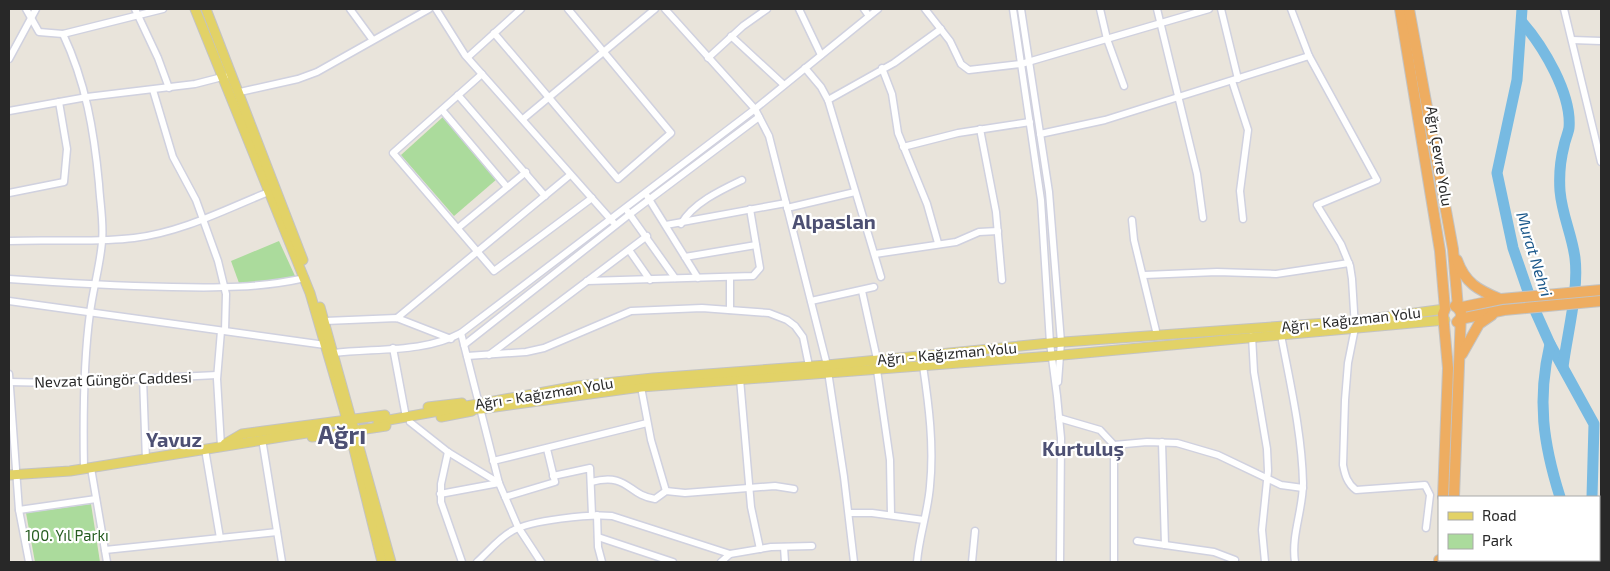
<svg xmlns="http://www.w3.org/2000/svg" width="1610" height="571" viewBox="0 0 1610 571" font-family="'Exo 2',sans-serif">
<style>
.green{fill:#abdb9c}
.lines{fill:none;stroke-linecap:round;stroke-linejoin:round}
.river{stroke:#77bae2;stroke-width:11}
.major-tunnel{stroke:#c2beb7;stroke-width:9;stroke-dasharray:9 4.5;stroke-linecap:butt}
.minor-casing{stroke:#d0d1df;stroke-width:9}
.major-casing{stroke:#c3c3c3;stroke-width:11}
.highway-casing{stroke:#c3c3c3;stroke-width:12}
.minor{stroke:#fff;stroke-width:6}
.major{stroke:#e2d267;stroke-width:9}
.highway{stroke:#eead61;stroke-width:10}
.labels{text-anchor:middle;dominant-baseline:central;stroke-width:4.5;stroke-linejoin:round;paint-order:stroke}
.street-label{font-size:15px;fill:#282828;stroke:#fff}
.park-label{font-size:15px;fill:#265d20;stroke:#fff}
.water-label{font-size:16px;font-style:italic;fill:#1a578a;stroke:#fff}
.district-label{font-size:20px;font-weight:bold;fill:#4d5073;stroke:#fff}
.town-label{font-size:25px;font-weight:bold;fill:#4d5073;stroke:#fff}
</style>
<rect width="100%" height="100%" fill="#e9e4db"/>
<!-- green -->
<g class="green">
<path d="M443,117L497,179L454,216L401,155Z"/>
<path d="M279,241L295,276L273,284L239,283L231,261Z"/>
<path d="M91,504L100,562H35L26,513Z"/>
</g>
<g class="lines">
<!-- river -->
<g class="river">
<path d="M1522,9L1517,80L1497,173L1513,248L1533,306L1550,344L1594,424L1592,497"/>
<path d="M1522,22C1543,46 1572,94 1569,128C1568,134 1565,140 1564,146C1560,161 1559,176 1560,191C1562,215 1572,235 1575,258C1579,291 1567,334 1563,367"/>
<path d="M1550,344C1537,400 1543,443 1560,497"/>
<path d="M1579,560L1580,562"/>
<path d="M1590,562V560"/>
</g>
<!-- major-tunnel -->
<path class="major-tunnel" d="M319,431L378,422"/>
<defs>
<g id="minor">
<path d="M26,9L39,32L63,34L163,9"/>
<path d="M135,9L158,58L169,88"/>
<path d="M350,9L372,39"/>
<path d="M436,9L465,55L613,222"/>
<path d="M665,9L755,109L769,136L827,365L844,477L854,562"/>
<path d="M799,9L821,55"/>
<path d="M864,9L869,16"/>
<path d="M925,9L950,41L961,64L969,70L1021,64L1209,9"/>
<path d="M1013,9L1041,200L1050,343L1057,396L1061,438L1060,562"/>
<path d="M1021,9L1049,192L1061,342L1058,382"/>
<path d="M1100,9L1107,39L1124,86"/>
<path d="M1157,9L1197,174L1203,218"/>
<path d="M1221,9L1238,79"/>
<path d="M1291,9L1309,56L1377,180L1317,205L1341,244L1350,266L1352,279L1355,328L1348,363L1345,400L1343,465C1345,475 1347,483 1356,490L1425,485L1430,495L1426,528"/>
<path d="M1564,9L1601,162"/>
<path d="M494,33L618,179L671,133L568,9"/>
<path d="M63,34C86,83 94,131 99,184C100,203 104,223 102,242C100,266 93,289 90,313C83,364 83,417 84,469"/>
<path d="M731,36L784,85"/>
<path d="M1572,40L1601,41"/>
<path d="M468,57L521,9"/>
<path d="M708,58L743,26L767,9"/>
<path d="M9,59L36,9"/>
<path d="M805,68L821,87L828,100L881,277"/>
<path d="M882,68L892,94L898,133L927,204L938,243"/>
<path d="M482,74L393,153L494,271L592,198"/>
<path d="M1232,81L1248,130L1240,191L1243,219"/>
<path d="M153,90L173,157L196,200L218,261L226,294L225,331"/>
<path d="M240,92L298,79L317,72L429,9"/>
<path d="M458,95L545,196"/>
<path d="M828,100L894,63L941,29"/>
<path d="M442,110L507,187"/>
<path d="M9,111L87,97L195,84L226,76"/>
<path d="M523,119L655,9"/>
<path d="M980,129L996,212L1002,280"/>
<path d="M1040,134L1105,120L1309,56"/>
<path d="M903,147L958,133L1030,122"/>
<path d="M9,193L64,182L67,149L59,102"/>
<path d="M647,196L698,278"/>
<path d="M787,208L855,192"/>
<path d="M628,212L675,278"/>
<path d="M1132,220L1134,240L1157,335"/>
<path d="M681,224C693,203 721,190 742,180"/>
<path d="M666,225L786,203"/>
<path d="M458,228L526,172"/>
<path d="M9,241C50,239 93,243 134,238C183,232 226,209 271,191"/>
<path d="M629,250L650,280"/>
<path d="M875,254L956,242L979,232L998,231"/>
<path d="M685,257L756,245"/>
<path d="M1144,275L1217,272L1276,274L1349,263"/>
<path d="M730,278V310"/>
<path d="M9,279C63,283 117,286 172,287C217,288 261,288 305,278"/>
<path d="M587,281L753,276L760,268L750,209"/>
<path d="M862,291L877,359"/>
<path d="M9,301L325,345"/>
<path d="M811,301L874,287"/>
<path d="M397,318L570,175"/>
<path d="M325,321L397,318L451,339"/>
<path d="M221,331L217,379L221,446"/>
<path d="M461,333L499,483L518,527L541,562"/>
<path d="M1281,335C1290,383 1302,434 1303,483C1303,510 1291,535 1295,562"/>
<path d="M1252,336L1254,372L1267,449L1268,471L1262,530L1265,562"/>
<path d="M464,345L630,214L759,117"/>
<path d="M393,348L405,412"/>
<path d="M334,353C375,348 424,353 461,333L755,109L878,9"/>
<path d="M489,355L647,236"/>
<path d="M467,356L526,352L544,348L631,311L702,308L769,313L787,320L795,326L803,337L809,366"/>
<path d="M877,370L890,460L891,515"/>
<path d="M9,374L19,510L29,562"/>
<path d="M143,378L146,460"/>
<path d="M740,379L751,507L760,549"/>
<path d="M9,382L57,383L217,375"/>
<path d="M641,387L651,440L666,491"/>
<path d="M1059,418L1100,430L1114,445V562"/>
<path d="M410,422L448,452L499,483"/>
<path d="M1162,442L1165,545"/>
<path d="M263,445L282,562"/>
<path d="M1114,445L1147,442L1177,443L1218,455L1281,485L1303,488"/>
<path d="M205,449L220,538"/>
<path d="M448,452L441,484V502L462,562"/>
<path d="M493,461L647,423"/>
<path d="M91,468L107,562"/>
<path d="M553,476L590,468L592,515"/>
<path d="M591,482C629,472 627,495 655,499L666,491L685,493L775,486L794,489"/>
<path d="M440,494L499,483"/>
<path d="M505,497L555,482L547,449"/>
<path d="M19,510L96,499"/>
<path d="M849,513H872L924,520"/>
<path d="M597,515L598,547L602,562"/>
<path d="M598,537L673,562"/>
<path d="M1137,541L1214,552L1235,560"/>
<path d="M784,547L785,562"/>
<path d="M105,550L277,532"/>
<path d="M477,562C488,552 499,538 512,531C531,520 590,514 612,516L730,554"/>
<path d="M721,562L730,554L771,547L812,546"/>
<path d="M917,562C919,536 928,512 930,486C934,446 929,406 923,366"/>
<path d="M972,562L975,531"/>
</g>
<g id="major">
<path d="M195,9L310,293L344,409L382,562"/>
<path d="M206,9L303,260"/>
<path d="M320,307L391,562"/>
<path d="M428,407L462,403"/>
<path d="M466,409H481L641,387L1052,356L1445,320"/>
<path d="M441,417L472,411"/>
<path d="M378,422L577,386L653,378L827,365L1050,343L1355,321L1445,309"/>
<path d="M312,437L386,426"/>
<path d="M225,444L242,434L385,415"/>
<path d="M9,475L70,471L319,431"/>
</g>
<g id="highway">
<path d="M1400,9L1440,251L1445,309L1443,314L1448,368L1443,497"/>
<path d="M1409,9L1453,249L1458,308L1461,313L1454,497"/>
<path d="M1457,260C1465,283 1478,290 1500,299"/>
<path d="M1455,306L1458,308L1501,299L1601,290"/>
<path d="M1457,322L1460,319L1504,310L1601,301"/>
<path d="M1462,354L1479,324L1492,315"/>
<path d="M1439,562V560"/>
<path d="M1450,562L1451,560"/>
</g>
</defs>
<!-- minor casing -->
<use href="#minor" class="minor-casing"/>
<!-- major casing -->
<use href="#major" class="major-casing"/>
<!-- highway casing -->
<use href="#highway" class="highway-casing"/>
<!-- minor -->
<use href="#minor" class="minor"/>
<!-- major -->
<use href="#major" class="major"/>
<!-- highway -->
<use href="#highway" class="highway"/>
</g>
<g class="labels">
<!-- street labels -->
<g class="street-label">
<text transform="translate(1440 156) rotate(81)">Ağrı Çevre Yolu</text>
<text transform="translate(1351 319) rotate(-6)">Ağrı - Kağızman Yolu</text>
<text transform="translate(947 353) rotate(-5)">Ağrı - Kağızman Yolu</text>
<text transform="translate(113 379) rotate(-2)">Nevzat Güngör Caddesi</text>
<text transform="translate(544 393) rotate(-9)">Ağrı - Kağızman Yolu</text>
</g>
<!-- park labels -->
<g class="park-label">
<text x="67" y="535">100. Yıl Parkı</text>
</g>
<!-- water labels -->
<g class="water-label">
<text transform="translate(1535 254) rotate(73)">Murat Nehri</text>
</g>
<!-- district labels -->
<g class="district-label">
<text x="834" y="221">Alpaslan</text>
<text x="174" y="439">Yavuz</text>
<text x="1083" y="448">Kurtuluş</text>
</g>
<!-- town labels -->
<g class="town-label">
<text x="342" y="434">Ağrı</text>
</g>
</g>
<!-- border -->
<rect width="1610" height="571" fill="none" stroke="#282828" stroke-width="20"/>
<!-- legend -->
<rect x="1438" y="496" width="162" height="65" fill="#ffffff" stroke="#a9a9a9"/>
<rect x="1448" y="512" width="25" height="8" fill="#e2d267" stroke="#a9a9a9"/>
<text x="1482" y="521" font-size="15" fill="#282828">Road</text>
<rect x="1448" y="534" width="25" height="15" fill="#abdb9c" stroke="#a9a9a9"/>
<text x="1482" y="546" font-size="15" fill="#282828">Park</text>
</svg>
